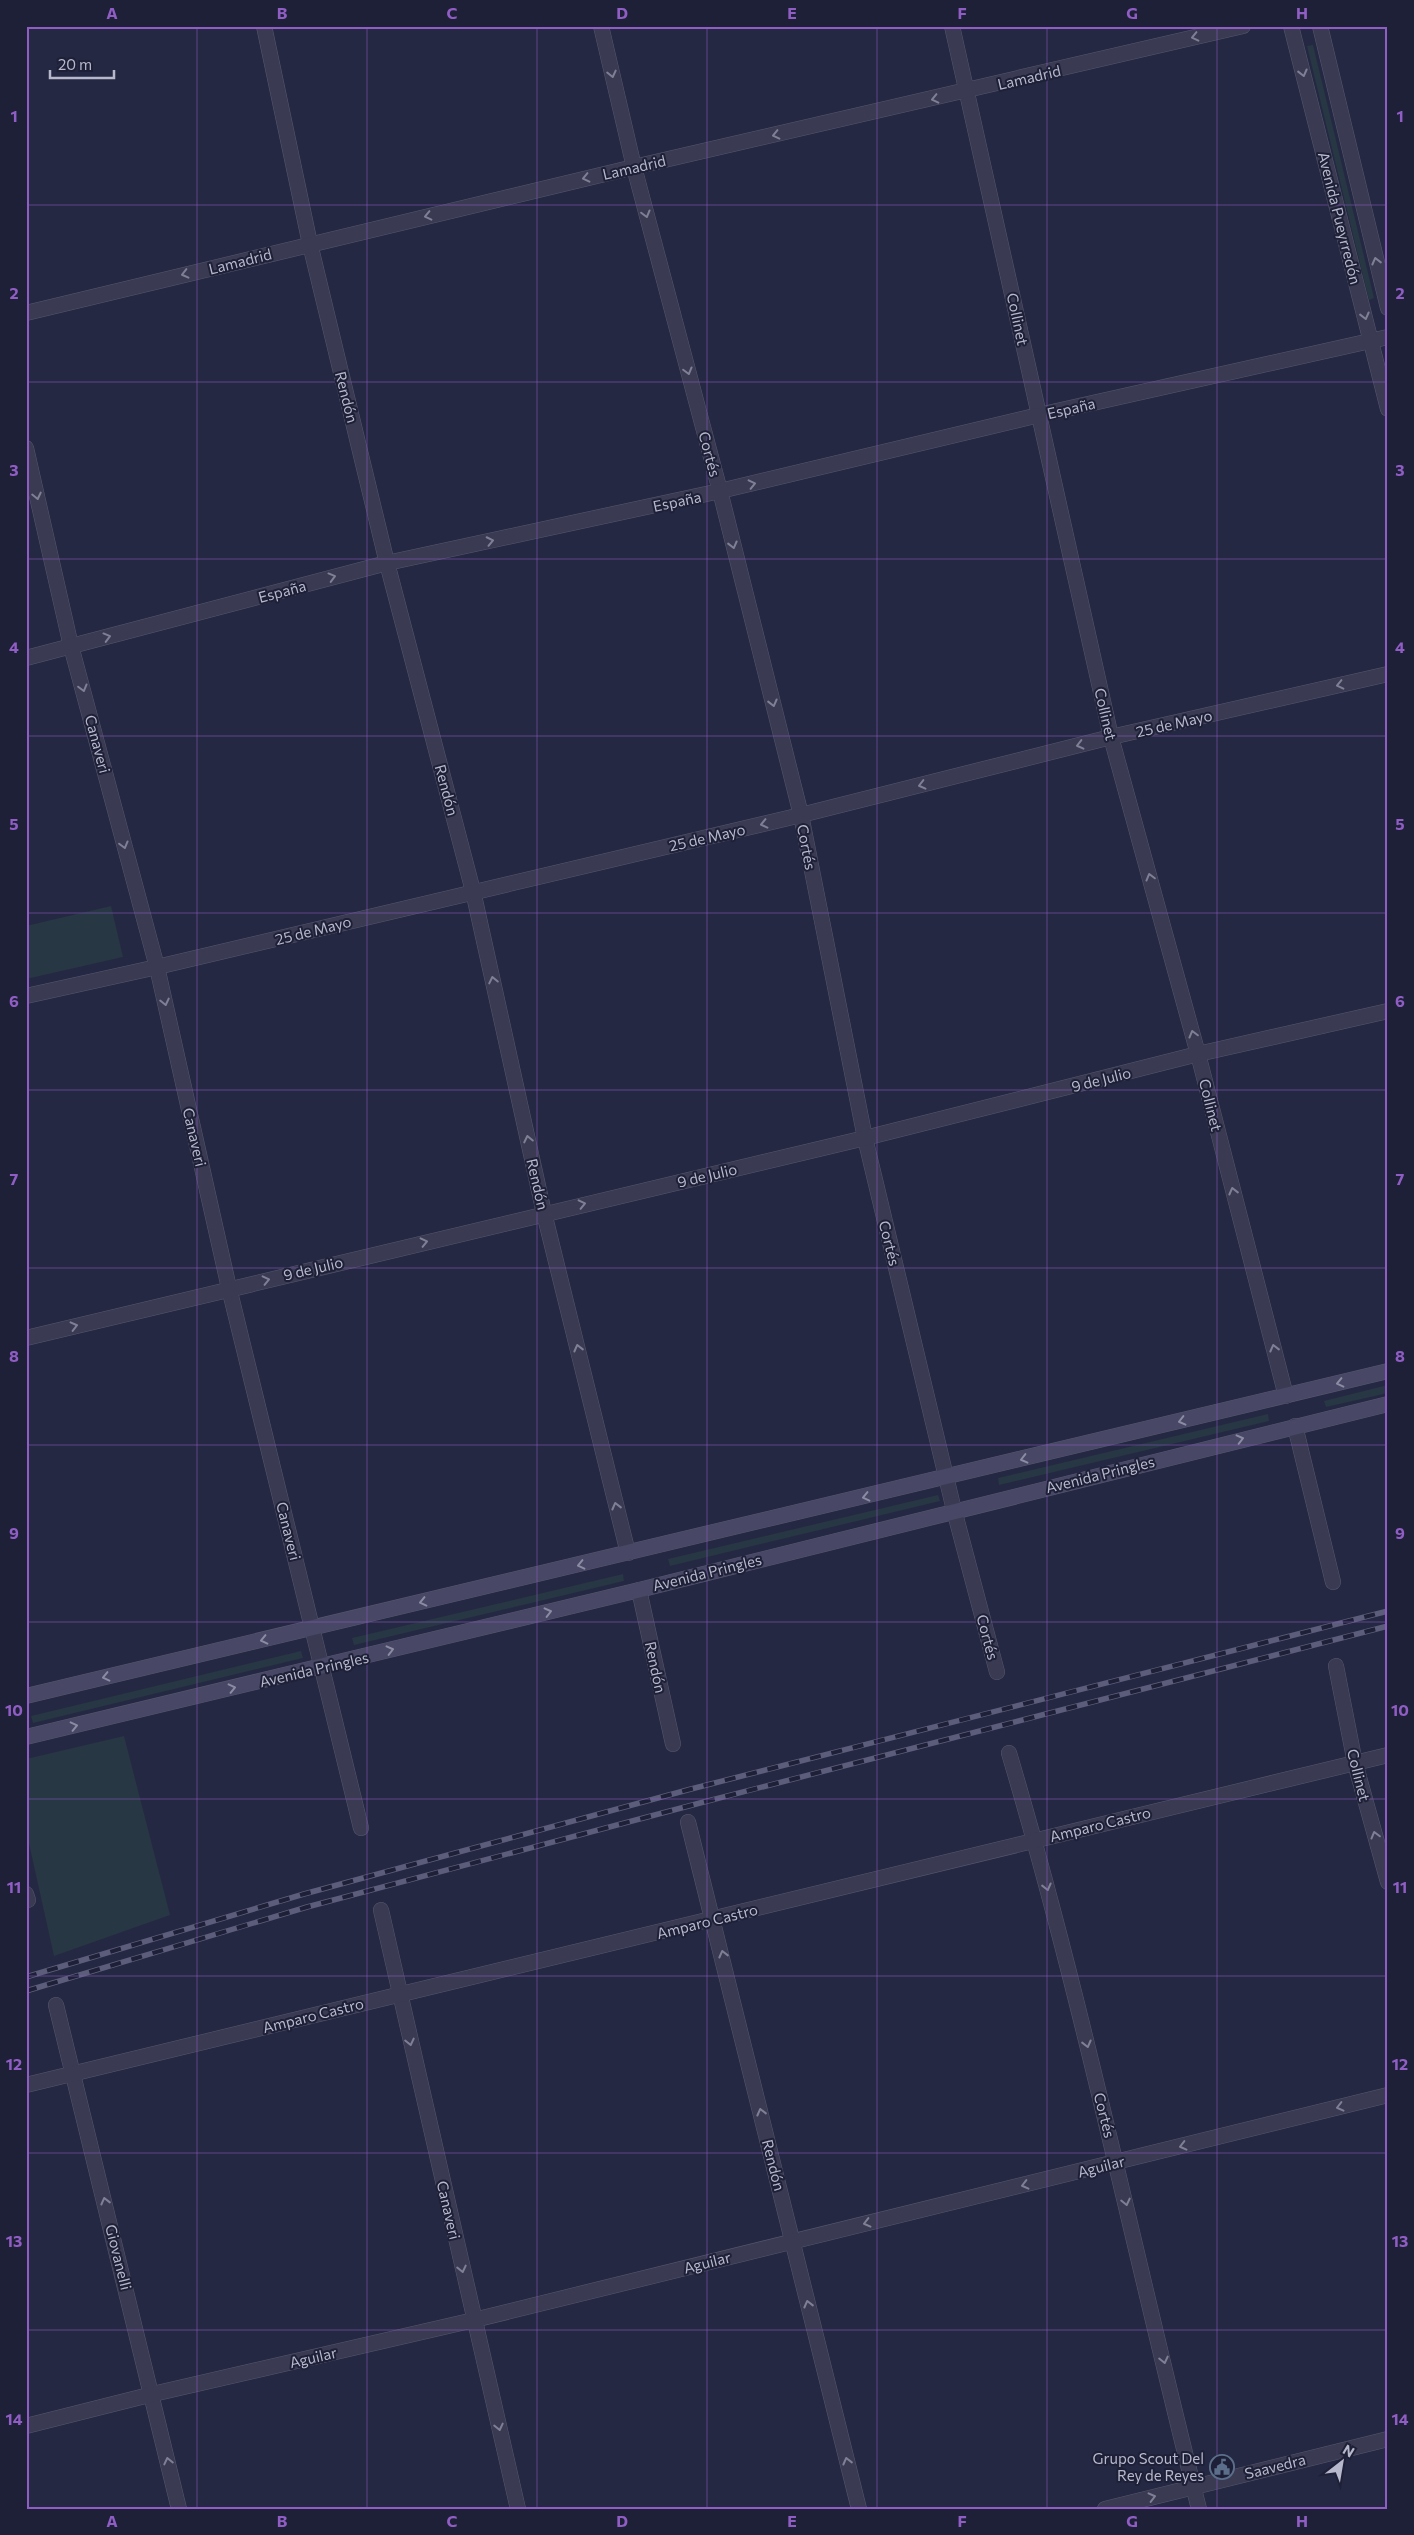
<svg xmlns="http://www.w3.org/2000/svg" width="1414" height="2535" viewBox="0 0 1414 2535" font-family="Commissioner,sans-serif">
<style>
.green{fill:#273744}
.lines{fill:none;stroke-linecap:round;stroke-linejoin:round}
.minor-casing{stroke:#55566d;stroke-width:16}
.tertiary-casing{stroke:#55566d;stroke-width:16}
.secondary-casing{stroke:#55566d;stroke-width:16}
.minor{stroke:#3a3b53;stroke-width:15}
.tertiary{stroke:#3a3b53;stroke-width:15}
.secondary{stroke:#484866;stroke-width:15}
.rail-casing{stroke:#5c5d7a;stroke-width:5.5}
.rail{stroke:#1e2038;stroke-width:4;stroke-dasharray:11;stroke-linecap:butt}
.oneway{stroke:#7f8096}
.oneway2{stroke:#8b8ba3}
.grid{fill:none;stroke:#905dc4;stroke-width:1;stroke-opacity:0.55}
.labels{text-anchor:middle;dominant-baseline:central;stroke-width:4;stroke-linejoin:round;paint-order:stroke}
.street-label{font-size:15px;fill:#b7b8cc;stroke:#1e2038}
.poi-label{font-size:15px;fill:#b7b8cc;stroke:#1e2038;text-anchor:end}
.neatline{fill:none;stroke:#905dc4;stroke-width:2}
.grid-label{font-size:16px;text-anchor:middle;font-weight:bold;fill:#905dc4}
</style>
<rect width="100%" height="100%" fill="#252843"/>
<!-- green -->
<g class="green">
<path d="M1313,45L1374,298L1369,300L1307,46Z"/>
<path d="M111,906L123,957L26,979V926Z"/>
<path d="M1388,1385V1393L1326,1407L1324,1401Z"/>
<path d="M1268,1414L1269,1421L999,1485L998,1478Z"/>
<path d="M938,1495L940,1501L670,1566L668,1559Z"/>
<path d="M623,1574L624,1581L354,1645L352,1638Z"/>
<path d="M301,1651L303,1658L33,1723L31,1716Z"/>
<path d="M124,1736L170,1915L54,1956L26,1830V1759Z"/>
</g>
<g class="lines">
<defs>
<g id="minor">
<path d="M264,26L310,244L387,563L473,891L544,1213L628,1553"/>
<path d="M601,26L634,167L720,491L801,815L865,1138L954,1510L997,1672"/>
<path d="M952,26L1111,737L1198,1054L1286,1396"/>
<path d="M26,313L634,167L1243,26"/>
<path d="M26,448L71,646L157,967L229,1288L361,1828"/>
<path d="M26,658L387,563L720,491L1039,415L1388,337"/>
<path d="M26,996L157,967L801,815L1111,737L1388,674"/>
<path d="M26,1338L865,1138L1198,1054L1388,1011"/>
<path d="M1295,1426L1333,1582"/>
<path d="M639,1590L673,1744"/>
<path d="M1336,1666L1355,1763L1388,1882"/>
<path d="M1009,1753C1083,2002 1135,2257 1199,2509"/>
<path d="M688,1822L859,2509"/>
<path d="M26,1894L28,1900"/>
<path d="M381,1910L518,2509"/>
<path d="M56,2005L179,2509"/>
<path d="M26,2426L153,2394L474,2320L1388,2095"/>
<path d="M1105,2509L1388,2439"/>
</g>
<g id="tertiary">
<path d="M1291,26L1388,409"/>
<path d="M1320,26L1388,308"/>
<path d="M26,2085L1388,1755"/>
</g>
<g id="secondary">
<path d="M26,1696L1388,1371"/>
<path d="M26,1737L639,1590L1388,1404"/>
</g>
</defs>
<!-- minor casing -->
<use href="#minor" class="minor-casing"/>
<!-- tertiary casing -->
<use href="#tertiary" class="tertiary-casing"/>
<!-- secondary casing -->
<use href="#secondary" class="secondary-casing"/>
<!-- minor -->
<use href="#minor" class="minor"/>
<!-- tertiary -->
<use href="#tertiary" class="tertiary"/>
<!-- secondary -->
<use href="#secondary" class="secondary"/>
<defs>
<g id="rail">
<path d="M26,1977L304,1894L691,1789L1388,1611"/>
<path d="M26,1991L307,1907L700,1803L1388,1626"/>
</g>
</defs>
<!-- rail casing -->
<use href="#rail" class="rail-casing"/>
<!-- rail -->
<use href="#rail" class="rail"/>
</g>
<!-- one-way arrows -->
<defs><path id="oneway-chevron" d="M-2-3.5L2.5 0L-2 3.5" fill="none" stroke-width="1.6" stroke-linecap="round" stroke-linejoin="round" transform="scale(1.25)"/></defs>
<g class="oneway">
<use href="#oneway-chevron" transform="translate(1195 37) rotate(167)"/>
<use href="#oneway-chevron" transform="translate(1303 73) rotate(76)"/>
<use href="#oneway-chevron" transform="translate(612 74) rotate(77)"/>
<use href="#oneway-chevron" transform="translate(935 99) rotate(167)"/>
<use href="#oneway-chevron" transform="translate(776 135) rotate(167)"/>
<use href="#oneway-chevron" transform="translate(586 178) rotate(167)"/>
<use href="#oneway-chevron" transform="translate(646 214) rotate(75)"/>
<use href="#oneway-chevron" transform="translate(428 216) rotate(167)"/>
<use href="#oneway-chevron" transform="translate(1376 261) rotate(-104)"/>
<use href="#oneway-chevron" transform="translate(185 274) rotate(166)"/>
<use href="#oneway-chevron" transform="translate(1365 316) rotate(76)"/>
<use href="#oneway-chevron" transform="translate(688 371) rotate(75)"/>
<use href="#oneway-chevron" transform="translate(752 484) rotate(-13)"/>
<use href="#oneway-chevron" transform="translate(37 496) rotate(77)"/>
<use href="#oneway-chevron" transform="translate(490 541) rotate(-12)"/>
<use href="#oneway-chevron" transform="translate(733 545) rotate(76)"/>
<use href="#oneway-chevron" transform="translate(332 577) rotate(-15)"/>
<use href="#oneway-chevron" transform="translate(107 637) rotate(-15)"/>
<use href="#oneway-chevron" transform="translate(1340 685) rotate(167)"/>
<use href="#oneway-chevron" transform="translate(83 688) rotate(75)"/>
<use href="#oneway-chevron" transform="translate(773 703) rotate(76)"/>
<use href="#oneway-chevron" transform="translate(1080 745) rotate(166)"/>
<use href="#oneway-chevron" transform="translate(922 785) rotate(166)"/>
<use href="#oneway-chevron" transform="translate(764 824) rotate(167)"/>
<use href="#oneway-chevron" transform="translate(124 845) rotate(75)"/>
<use href="#oneway-chevron" transform="translate(1150 877) rotate(-105)"/>
<use href="#oneway-chevron" transform="translate(493 980) rotate(-102)"/>
<use href="#oneway-chevron" transform="translate(165 1002) rotate(77)"/>
<use href="#oneway-chevron" transform="translate(1193 1034) rotate(-105)"/>
<use href="#oneway-chevron" transform="translate(528 1139) rotate(-102)"/>
<use href="#oneway-chevron" transform="translate(1233 1191) rotate(-104)"/>
<use href="#oneway-chevron" transform="translate(582 1204) rotate(-13)"/>
<use href="#oneway-chevron" transform="translate(424 1242) rotate(-13)"/>
<use href="#oneway-chevron" transform="translate(266 1280) rotate(-13)"/>
<use href="#oneway-chevron" transform="translate(74 1326) rotate(-14)"/>
<use href="#oneway-chevron" transform="translate(578 1348) rotate(-104)"/>
<use href="#oneway-chevron" transform="translate(1274 1348) rotate(-104)"/>
<use href="#oneway-chevron" transform="translate(616 1506) rotate(-104)"/>
<use href="#oneway-chevron" transform="translate(1375 1835) rotate(-105)"/>
<use href="#oneway-chevron" transform="translate(1047 1887) rotate(76)"/>
<use href="#oneway-chevron" transform="translate(723 1954) rotate(-104)"/>
<use href="#oneway-chevron" transform="translate(410 2042) rotate(77)"/>
<use href="#oneway-chevron" transform="translate(1087 2044) rotate(76)"/>
<use href="#oneway-chevron" transform="translate(1340 2107) rotate(166)"/>
<use href="#oneway-chevron" transform="translate(761 2112) rotate(-104)"/>
<use href="#oneway-chevron" transform="translate(1183 2146) rotate(166)"/>
<use href="#oneway-chevron" transform="translate(1025 2185) rotate(166)"/>
<use href="#oneway-chevron" transform="translate(105 2201) rotate(-104)"/>
<use href="#oneway-chevron" transform="translate(1126 2202) rotate(77)"/>
<use href="#oneway-chevron" transform="translate(867 2223) rotate(166)"/>
<use href="#oneway-chevron" transform="translate(462 2269) rotate(77)"/>
<use href="#oneway-chevron" transform="translate(808 2304) rotate(-104)"/>
<use href="#oneway-chevron" transform="translate(1164 2360) rotate(77)"/>
<use href="#oneway-chevron" transform="translate(499 2427) rotate(77)"/>
<use href="#oneway-chevron" transform="translate(168 2461) rotate(-103)"/>
<use href="#oneway-chevron" transform="translate(847 2461) rotate(-104)"/>
<use href="#oneway-chevron" transform="translate(1152 2497) rotate(-14)"/>
</g>
<g class="oneway2">
<use href="#oneway-chevron" transform="translate(1340 1383) rotate(167)"/>
<use href="#oneway-chevron" transform="translate(1182 1421) rotate(166)"/>
<use href="#oneway-chevron" transform="translate(1240 1439) rotate(-14)"/>
<use href="#oneway-chevron" transform="translate(1024 1459) rotate(166)"/>
<use href="#oneway-chevron" transform="translate(866 1497) rotate(167)"/>
<use href="#oneway-chevron" transform="translate(581 1565) rotate(167)"/>
<use href="#oneway-chevron" transform="translate(423 1602) rotate(167)"/>
<use href="#oneway-chevron" transform="translate(548 1612) rotate(-14)"/>
<use href="#oneway-chevron" transform="translate(264 1640) rotate(167)"/>
<use href="#oneway-chevron" transform="translate(390 1650) rotate(-14)"/>
<use href="#oneway-chevron" transform="translate(106 1677) rotate(167)"/>
<use href="#oneway-chevron" transform="translate(232 1688) rotate(-13)"/>
<use href="#oneway-chevron" transform="translate(74 1726) rotate(-13)"/>
</g>
<!-- grid -->
<path class="grid" d="M197,26V2509M367,26V2509M537,26V2509M707,26V2509M877,26V2509M1047,26V2509M1217,26V2509M26,205H1388M26,382H1388M26,559H1388M26,736H1388M26,913H1388M26,1090H1388M26,1268H1388M26,1445H1388M26,1622H1388M26,1799H1388M26,1976H1388M26,2153H1388M26,2330H1388"/>
<!-- icons -->
<defs>
<symbol id="civic-ring" viewBox="-11 -11 22 22"><circle r="9.5" fill="#1e2038" stroke="#5c6f8a" stroke-width="1.5"/><path d="M-.6-6.5H3V-4.5H.6V-3L4-1V1h2V6H-6V1h2V-1L-.6-3ZM-1.2 2.5V6h2.4V2.5Z" fill="#5c6f8a"/></symbol>
</defs>
<g fill-rule="evenodd">
<use href="#civic-ring" x="1208" y="2453" width="28" height="28"/>
</g>
<g class="labels">
<!-- street labels -->
<g class="street-label">
<text transform="translate(1029 77) rotate(-13)">Lamadrid</text>
<text transform="translate(634 167) rotate(-13)">Lamadrid</text>
<text transform="translate(1340 218) rotate(76)">Avenida Pueyrredón</text>
<text transform="translate(240 261) rotate(-14)">Lamadrid</text>
<text transform="translate(1018 319) rotate(78)">Collinet</text>
<text transform="translate(347 397) rotate(76)">Rendón</text>
<text transform="translate(1071 408) rotate(-13)">España</text>
<text transform="translate(710 454) rotate(75)">Cortés</text>
<text transform="translate(677 501) rotate(-12)">España</text>
<text transform="translate(282 591) rotate(-15)">España</text>
<text transform="translate(1106 714) rotate(77)">Collinet</text>
<text transform="translate(1174 723) rotate(-13)">25 de Mayo</text>
<text transform="translate(98 744) rotate(75)">Canaveri</text>
<text transform="translate(447 790) rotate(75)">Rendón</text>
<text transform="translate(707 837) rotate(-13)">25 de Mayo</text>
<text transform="translate(807 847) rotate(79)">Cortés</text>
<text transform="translate(313 930) rotate(-14)">25 de Mayo</text>
<text transform="translate(1101 1079) rotate(-14)">9 de Julio</text>
<text transform="translate(1211 1105) rotate(76)">Collinet</text>
<text transform="translate(195 1137) rotate(77)">Canaveri</text>
<text transform="translate(707 1175) rotate(-13)">9 de Julio</text>
<text transform="translate(538 1184) rotate(77)">Rendón</text>
<text transform="translate(890 1243) rotate(76)">Cortés</text>
<text transform="translate(313 1268) rotate(-13)">9 de Julio</text>
<text transform="translate(1100 1474) rotate(-14)">Avenida Pringles</text>
<text transform="translate(289 1531) rotate(76)">Canaveri</text>
<text transform="translate(707 1572) rotate(-14)">Avenida Pringles</text>
<text transform="translate(988 1637) rotate(75)">Cortés</text>
<text transform="translate(656 1667) rotate(78)">Rendón</text>
<text transform="translate(314 1669) rotate(-13)">Avenida Pringles</text>
<text transform="translate(1359 1775) rotate(76)">Collinet</text>
<text transform="translate(1100 1824) rotate(-14)">Amparo Castro</text>
<text transform="translate(707 1921) rotate(-14)">Amparo Castro</text>
<text transform="translate(313 2015) rotate(-14)">Amparo Castro</text>
<text transform="translate(1105 2115) rotate(76)">Cortés</text>
<text transform="translate(774 2165) rotate(76)">Rendón</text>
<text transform="translate(1101 2166) rotate(-14)">Aguilar</text>
<text transform="translate(449 2210) rotate(77)">Canaveri</text>
<text transform="translate(119 2257) rotate(76)">Giovanelli</text>
<text transform="translate(707 2262) rotate(-14)">Aguilar</text>
<text transform="translate(313 2357) rotate(-13)">Aguilar</text>
<text transform="translate(1275 2466) rotate(-14)">Saavedra</text>
</g>
<!-- poi labels -->
<g class="poi-label">
<text x="1204" y="2458">Grupo Scout Del<tspan x="1204" dy="17">Rey de Reyes</tspan></text>
</g>
</g>
<!-- border -->
<rect width="1414" height="2535" fill="none" stroke="#1e2038" stroke-width="55"/>
<!-- north arrow -->
<g transform="translate(1342 2462) rotate(31)" stroke="#1e2038" stroke-width="4" paint-order="stroke">
<path d="M0-4L9 19L0 12L-9 19Z" fill="#b7b8cc"/>
<text y="-8" font-size="14" font-weight="bold" text-anchor="middle" fill="#b7b8cc">N</text>
</g>
<!-- scale -->
<path d="M50 70v8h64v-8" fill="none" stroke="#b7b8cc" stroke-width="2.5"/>
<text x="58" y="70" font-size="15" fill="#b7b8cc" stroke="#1e2038" stroke-width="4" paint-order="stroke">20 m</text>
<rect x="28" y="28" width="1358" height="2480" class="neatline"/>
<g class="grid-label">
<text x="112" y="19">A</text>
<text x="282" y="19">B</text>
<text x="452" y="19">C</text>
<text x="622" y="19">D</text>
<text x="792" y="19">E</text>
<text x="962" y="19">F</text>
<text x="1132" y="19">G</text>
<text x="1302" y="19">H</text>
<text x="14" y="122">1</text>
<text x="1400" y="122">1</text>
<text x="14" y="299">2</text>
<text x="1400" y="299">2</text>
<text x="14" y="476">3</text>
<text x="1400" y="476">3</text>
<text x="14" y="653">4</text>
<text x="1400" y="653">4</text>
<text x="14" y="830">5</text>
<text x="1400" y="830">5</text>
<text x="14" y="1007">6</text>
<text x="1400" y="1007">6</text>
<text x="14" y="1185">7</text>
<text x="1400" y="1185">7</text>
<text x="14" y="1362">8</text>
<text x="1400" y="1362">8</text>
<text x="14" y="1539">9</text>
<text x="1400" y="1539">9</text>
<text x="14" y="1716">10</text>
<text x="1400" y="1716">10</text>
<text x="14" y="1893">11</text>
<text x="1400" y="1893">11</text>
<text x="14" y="2070">12</text>
<text x="1400" y="2070">12</text>
<text x="14" y="2247">13</text>
<text x="1400" y="2247">13</text>
<text x="14" y="2425">14</text>
<text x="1400" y="2425">14</text>
<text x="112" y="2527">A</text>
<text x="282" y="2527">B</text>
<text x="452" y="2527">C</text>
<text x="622" y="2527">D</text>
<text x="792" y="2527">E</text>
<text x="962" y="2527">F</text>
<text x="1132" y="2527">G</text>
<text x="1302" y="2527">H</text>
</g>
</svg>
